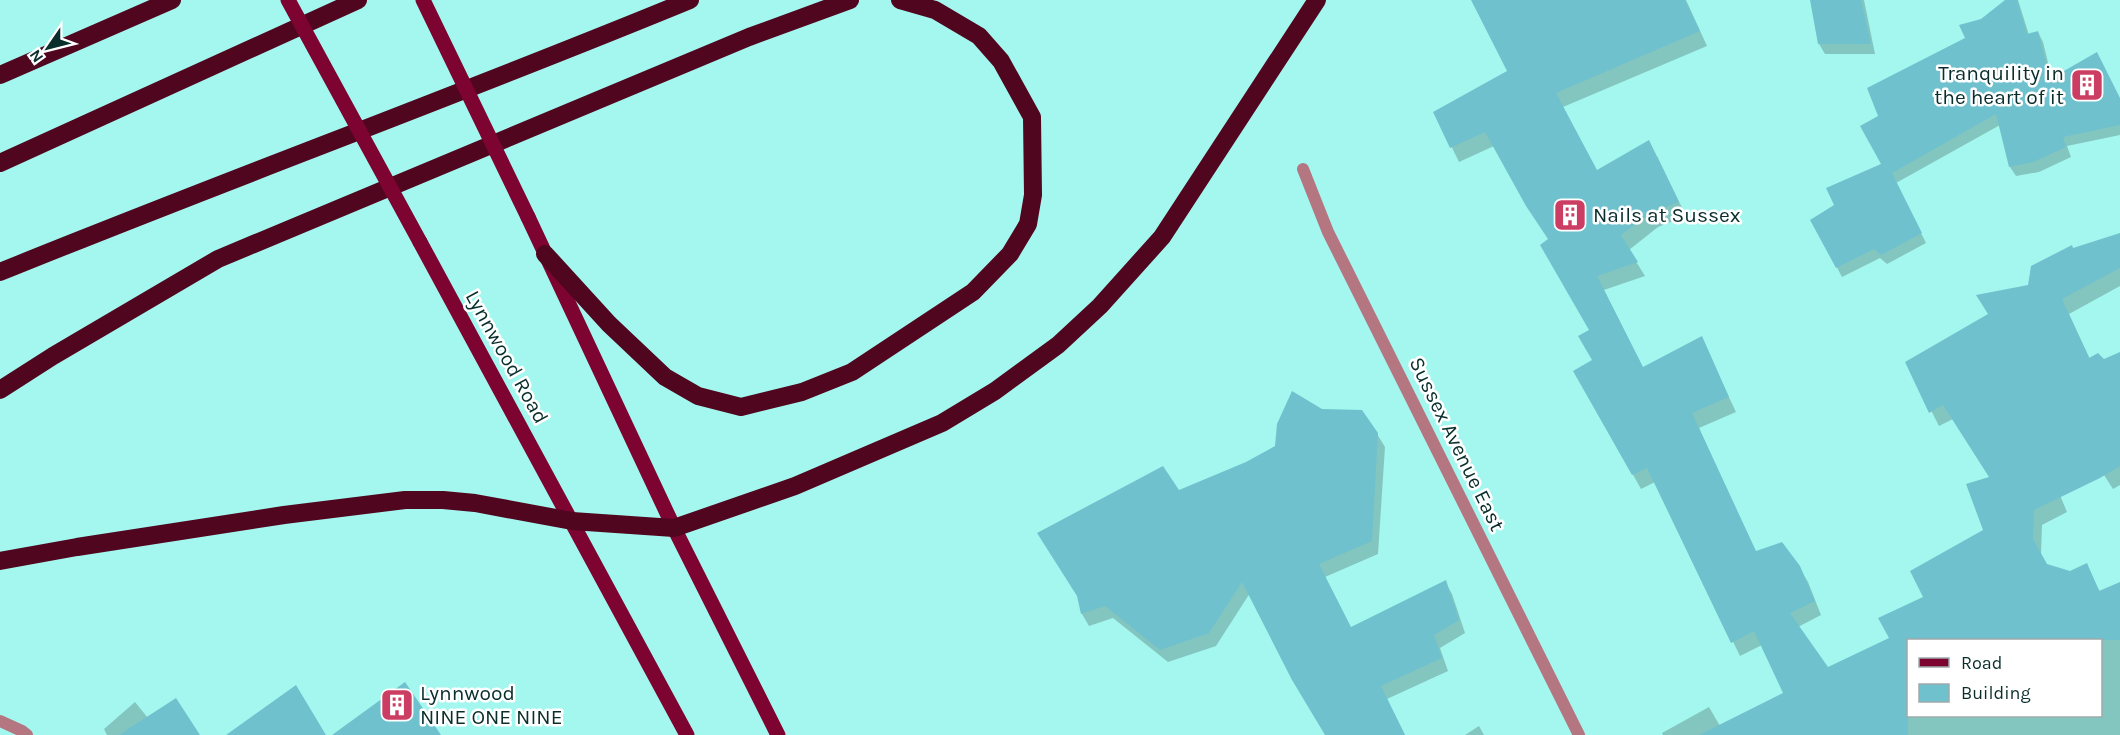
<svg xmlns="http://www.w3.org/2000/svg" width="2120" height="735" viewBox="0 0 2120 735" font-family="Karla,sans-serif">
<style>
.shadow{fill:#0003;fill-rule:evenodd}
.building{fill:#70c1ce}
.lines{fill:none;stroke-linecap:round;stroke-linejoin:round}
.street{stroke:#b47680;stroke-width:12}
.primary{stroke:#7d0331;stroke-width:15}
.highway{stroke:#51061f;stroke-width:18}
.primary-bridge{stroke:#7d0331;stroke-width:15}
.labels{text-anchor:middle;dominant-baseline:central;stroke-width:5;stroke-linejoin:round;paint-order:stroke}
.poi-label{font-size:21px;fill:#0a2e2c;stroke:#fff;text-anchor:start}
.street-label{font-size:21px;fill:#0a2e2c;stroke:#fff}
</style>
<rect width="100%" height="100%" fill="#a4f7ef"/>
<!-- shadow -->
<g class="shadow">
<path d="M1473,0H1686L1707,46L1563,107L1597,172L1657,156L1686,216L1658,227L1629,250L1645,276L1604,290L1643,368L1701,338L1736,412L1699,428L1756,553L1799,567L1808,582L1821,615L1798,627L1828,669L1891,639L1984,531L1990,478L1953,419L1939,426L1907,363L1990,315L2030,286L2073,250L2120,234V286L2069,314L2090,359L2104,361L2120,353V485L2113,489L2034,366L2011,378L2067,512L2042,525L2041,555L2047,565L2070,573L2087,565L2100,592L2120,584V735H1663L1662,733L1709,707L1720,726L1785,693L1762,645L1740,656L1655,482L1641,489L1575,371L1594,360L1591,331L1549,240L1494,146L1459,162L1435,113L1509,71ZM1908,640H2100V716H1908Z"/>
<path d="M1811,0H1864L1875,54H1825L1819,44Z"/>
<path d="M2007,0H2018L2029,35L2038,32L2043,42L2052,79L2120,100V135L2067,146L2071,157L2039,172L2016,176L2010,167L2000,125L1896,183L1926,243L1887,264L1880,258L1842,277L1812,220L1836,206L1883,164L1880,117L1967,39L1982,21Z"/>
<path d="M1321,411L1377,434L1385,447L1378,554L1325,577L1351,629L1445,582L1452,594L1465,633L1440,648L1448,671L1387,699L1405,735H1327L1250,593L1216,646L1168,662L1113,618L1089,626L1082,614L1079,597L1247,464L1277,447Z"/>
<path d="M135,702L148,718L198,735H107L104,729Z"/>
<path d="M1479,726L1484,735H1465Z"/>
</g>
<!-- building -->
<g class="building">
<path d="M1471,0H1685L1700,31L1556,93L1597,170L1649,140L1679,202L1650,213L1621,235L1638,262L1597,276L1643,367L1702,336L1729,397L1692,413L1756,551L1782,542L1800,566L1815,601L1790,613L1828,667L1889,638L1878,618L1923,597L1910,571L1983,530L1966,484L1989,477L1943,405L1929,413L1905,362L1988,314L1976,295L2028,285L2031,266L2072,245L2073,248L2120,233V268L2062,299L2089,358L2098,353L2104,359L2120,352V466L2100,478L2034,510L2033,539L2047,564L2070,571L2087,563L2099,591L2120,582V640H1908V735H1699L1783,693L1754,631L1731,643L1647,468L1632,475L1573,371L1592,360L1578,336L1589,330L1540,245L1548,239L1526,206L1485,132L1450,148L1433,112L1507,71Z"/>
<path d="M1810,0H1861L1871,44H1818Z"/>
<path d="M2005,0H2017L2027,34L2038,31L2050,79L2097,52L2120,98V125L2063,137L2066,147L2033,162L2009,167L1996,114L1892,173L1922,233L1881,255L1874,249L1836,268L1810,220L1834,205L1826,188L1881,164L1860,126L1878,116L1867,88L1965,38L1959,25L1981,19Z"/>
<path d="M1292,391L1322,409L1362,410L1378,433L1372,541L1319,564L1351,627L1446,580L1459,620L1434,635L1442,658L1381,686L1405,735H1325L1292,680L1242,582L1209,633L1160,650L1105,606L1081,614L1077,596L1037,533L1163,466L1179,490L1246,462L1275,446L1277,424Z"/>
<path d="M405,682L441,735H332Z"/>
<path d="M296,685L326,735H226Z"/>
<path d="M176,698L200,735H119Z"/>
</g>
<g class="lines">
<!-- street -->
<g class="street">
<path d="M1303,169L1328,232L1345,266L1579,735"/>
<path d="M0,721L22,731L27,735"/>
</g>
<!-- primary -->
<g class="primary">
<path d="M528,217L674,528L778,735"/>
<path d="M420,242L687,735"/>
</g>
<!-- highway -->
<g class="highway">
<path d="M0,75L172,0"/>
<path d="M0,163L358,0"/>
<path d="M545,254L609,324L665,377L698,396L741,407L802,392L852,372L973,292L1010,254L1028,224L1033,195L1032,117L1001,61L979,36L935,10L900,0"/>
<path d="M0,272C229,179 462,94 690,0"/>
<path d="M0,390L53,356L218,259L749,37L850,0"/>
<path d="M0,561L77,547L284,515L405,500H443L475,503L572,521L674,528L795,486L942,423L995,391L1058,345L1100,306L1162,237L1317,0"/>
</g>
<!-- primary-bridge -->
<g class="primary-bridge">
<path d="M288,0L420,242"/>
<path d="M423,0L528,217"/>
</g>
</g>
<!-- icons -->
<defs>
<symbol id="building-square" viewBox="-11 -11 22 22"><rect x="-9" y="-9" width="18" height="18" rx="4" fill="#cc3d63" stroke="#fff"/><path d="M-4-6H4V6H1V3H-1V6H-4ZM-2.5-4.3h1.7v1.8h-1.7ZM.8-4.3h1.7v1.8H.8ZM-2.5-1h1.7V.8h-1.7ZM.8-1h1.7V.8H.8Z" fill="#fff"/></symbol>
</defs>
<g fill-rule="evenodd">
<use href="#building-square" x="2068" y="66" width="38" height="38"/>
<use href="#building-square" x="1551" y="196" width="38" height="38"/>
<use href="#building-square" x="378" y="686" width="38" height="38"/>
</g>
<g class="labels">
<!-- poi labels -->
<g class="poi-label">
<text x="2064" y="73" text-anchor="end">Tranquility in<tspan x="2064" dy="24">the heart of it</tspan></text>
<text x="1593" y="215">Nails at Sussex</text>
<text x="420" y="693">Lynnwood<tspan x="420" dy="24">NINE ONE NINE</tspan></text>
</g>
<!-- street labels -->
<g class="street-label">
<text transform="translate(507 357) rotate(61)">Lynnwood Road</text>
<text transform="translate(1457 444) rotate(64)">Sussex Avenue East</text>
</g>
</g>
<!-- legend -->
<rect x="1907" y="639" width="195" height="78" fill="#ffffff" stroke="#9dabab" stroke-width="1.5"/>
<rect x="1919" y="658" width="30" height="9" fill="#7d0331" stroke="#9dabab" stroke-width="1.5"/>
<text x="1961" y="669" font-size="18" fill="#0a2e2c">Road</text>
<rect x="1919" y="684" width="30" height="18" fill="#70c1ce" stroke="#9dabab" stroke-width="1.5"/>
<text x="1961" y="699" font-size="18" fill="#0a2e2c">Building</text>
<!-- north arrow -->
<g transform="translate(48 48) rotate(235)" stroke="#ffffff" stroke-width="4.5" paint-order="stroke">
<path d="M0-4.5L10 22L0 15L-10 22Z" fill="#0a2e2c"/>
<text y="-9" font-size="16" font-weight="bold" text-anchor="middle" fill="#0a2e2c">N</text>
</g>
</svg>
